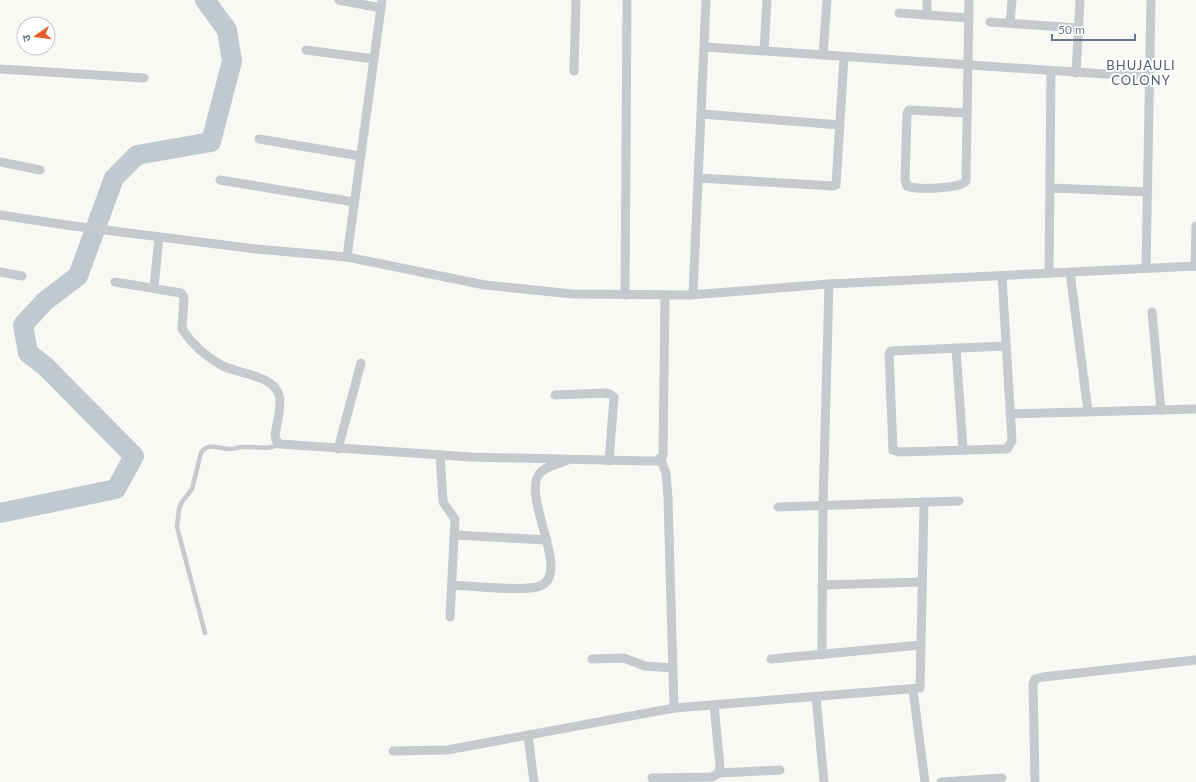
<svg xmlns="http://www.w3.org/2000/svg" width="1196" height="782" viewBox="0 0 1196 782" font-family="Lato,'Noto Sans Devanagari',sans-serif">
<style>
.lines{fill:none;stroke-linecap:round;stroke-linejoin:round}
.river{stroke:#c0c9cf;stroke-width:20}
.service{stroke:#c6cacd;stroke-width:4.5}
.minor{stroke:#c6cacd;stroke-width:9}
.labels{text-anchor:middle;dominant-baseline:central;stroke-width:4;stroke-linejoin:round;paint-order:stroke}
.neighbourhood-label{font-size:13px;letter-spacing:1px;fill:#55606c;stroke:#fff}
</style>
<rect width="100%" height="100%" fill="#f8f8f5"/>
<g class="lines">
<!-- river -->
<path class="river" d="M0,513L116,489L134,456L45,366L28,353L23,325L45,301L78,276L114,178L137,155L211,142L232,61L227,30L205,0"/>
<!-- service -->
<path class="service" d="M205,633L177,527L179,509L182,502L192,489L201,453C206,442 221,449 230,449C234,449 238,447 243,447C256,446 267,451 280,444"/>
<!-- minor -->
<g class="minor">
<path d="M339,0L381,8"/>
<path d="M927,0V15"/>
<path d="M899,13L969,18"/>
<path d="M990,22L1079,28"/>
<path d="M1010,23L1012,0"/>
<path d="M705,47L1149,77"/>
<path d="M306,50L374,59"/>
<path d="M764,51L767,0"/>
<path d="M823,55L827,0"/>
<path d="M0,69L144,78"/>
<path d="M574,71L576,0"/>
<path d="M1076,73L1080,0"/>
<path d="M967,113L909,110L907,113L905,180L907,186C917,190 959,189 966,181L969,0"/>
<path d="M702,114L840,125"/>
<path d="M259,139L360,156"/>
<path d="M0,162L40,170"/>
<path d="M699,178L833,186L836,185L844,57"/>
<path d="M220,180L354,202"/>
<path d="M1050,188L1148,192"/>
<path d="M0,215L66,225L256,249L347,257L485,285L573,294L690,295L829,284L1196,266"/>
<path d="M347,257L382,0"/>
<path d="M1195,266L1196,226"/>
<path d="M1146,268L1151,0"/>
<path d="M0,272L22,276"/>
<path d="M1070,272L1088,411"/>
<path d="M1049,273L1051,71"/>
<path d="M1002,276L1012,441L1007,449H1003L899,452L893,450L889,354L891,351L1006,346"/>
<path d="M115,282L181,293L184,297L182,329C192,344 205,356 221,365C237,374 272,374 279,395C282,403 277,425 275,434L276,440L280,444L471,457L645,461H656L663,456L665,295"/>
<path d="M154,288L159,237"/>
<path d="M693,294L706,0"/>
<path d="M625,295L627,0"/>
<path d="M1152,312L1161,410"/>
<path d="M956,348L963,450"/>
<path d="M555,395L604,393L610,394L614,397L609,461"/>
<path d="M1010,414L1196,409"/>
<path d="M338,449L361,363"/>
<path d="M440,455L443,502L455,519L450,617"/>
<path d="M661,460L666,473L668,498L674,708"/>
<path d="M778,507L959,501"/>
<path d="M455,535L547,540"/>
<path d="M452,585C471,586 525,592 540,586C572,574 522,499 539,474C544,467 558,464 566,461"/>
<path d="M822,585L922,582"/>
<path d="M822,655L823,505L829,284"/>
<path d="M592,659L624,658L645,666L673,668"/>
<path d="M771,659L921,645"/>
<path d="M913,690L925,782"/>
<path d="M816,697L824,782"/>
<path d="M528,735L534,782"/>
<path d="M393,751L447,750L674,708L920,688L924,502"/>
<path d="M719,773L780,770"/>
<path d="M652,778L712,777L719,773L720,766L714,705"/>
<path d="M941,782L1002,778"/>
<path d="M1035,782L1033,684L1035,679L1043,677L1196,660"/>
</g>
</g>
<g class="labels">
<!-- neighbourhood labels -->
<g class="neighbourhood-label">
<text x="1141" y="65">BHUJAULI<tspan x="1141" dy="15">COLONY</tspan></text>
</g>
</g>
<!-- north arrow -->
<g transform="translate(36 36) rotate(257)"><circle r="19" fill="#ffffff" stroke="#c2c9cf"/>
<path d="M0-3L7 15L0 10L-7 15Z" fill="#e65e27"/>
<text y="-6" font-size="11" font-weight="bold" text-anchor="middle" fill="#677787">उ</text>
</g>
<!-- scale -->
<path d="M1052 34v6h83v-6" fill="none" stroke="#677787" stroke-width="2"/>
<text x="1058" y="34" font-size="12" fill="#677787" stroke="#ffffff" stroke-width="3" paint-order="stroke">50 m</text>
</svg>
